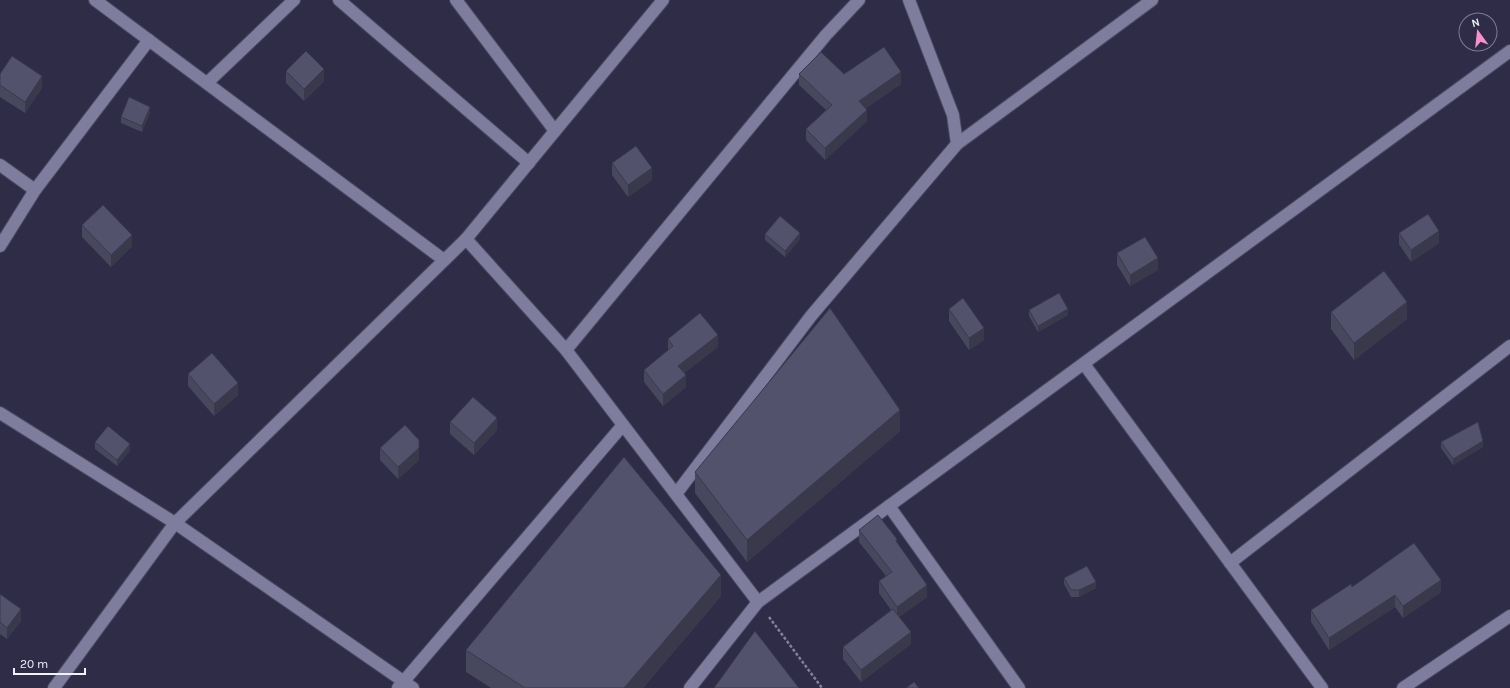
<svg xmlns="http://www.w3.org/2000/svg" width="1510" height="688" viewBox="0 0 1510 688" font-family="Karla,sans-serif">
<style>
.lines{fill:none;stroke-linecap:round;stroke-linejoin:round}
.street-casing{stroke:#4b495f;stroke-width:14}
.path{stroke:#838196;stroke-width:2.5;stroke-dasharray:3 2;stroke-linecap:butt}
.street{stroke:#7e7d9d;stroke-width:12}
.wall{fill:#47475e}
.shaded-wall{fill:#3a394c}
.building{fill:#53526d;stroke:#3a394c}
</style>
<rect width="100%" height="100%" fill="#2e2c47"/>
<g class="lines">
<defs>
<g id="street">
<path d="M95,0L444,260"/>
<path d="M339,0L529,163"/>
<path d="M456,0L555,131"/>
<path d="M207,83L294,0"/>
<path d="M957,144L1152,0"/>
<path d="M0,165L35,190"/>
<path d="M466,239L566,350L758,602"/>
<path d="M0,246L35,190L149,40"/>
<path d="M566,350L826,35L859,0"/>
<path d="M1084,364L1322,688"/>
<path d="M0,413L175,523L413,688"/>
<path d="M676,494L811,316L957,144L953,115L909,0"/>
<path d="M889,506L1019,688"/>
<path d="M1230,563L1510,346"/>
<path d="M54,688L175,523L466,239L663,0"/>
<path d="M398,688L623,425"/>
<path d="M690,688L758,602L1510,51"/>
<path d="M1403,688L1510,616"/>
</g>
</defs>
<!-- street casing -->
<use href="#street" class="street-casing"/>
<!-- path -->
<path class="path" d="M769,617L822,688"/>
<!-- street -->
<use href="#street" class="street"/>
</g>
<!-- wall -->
<g class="wall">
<path d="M286,71L324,81L304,101L286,83Z"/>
<path d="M0,74L42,88L25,113L0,97Z"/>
<path d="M799,74H844L901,84L866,108L867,121L825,160L806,140V129L826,110L799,85Z"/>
<path d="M150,113L142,132L121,123V117Z"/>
<path d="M612,163L652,180L628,197L612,175Z"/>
<path d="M82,225L132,246L111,267L82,237Z"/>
<path d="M1399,233L1439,243L1411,262L1399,244Z"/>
<path d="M765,234L800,239L785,257L765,240Z"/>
<path d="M1117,253L1158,270L1130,286L1117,265Z"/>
<path d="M949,309L984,340L969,350L949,321Z"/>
<path d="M1029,310L1068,315L1038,332L1029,316Z"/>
<path d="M1331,312L1407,319L1354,360L1331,329Z"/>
<path d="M668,339L718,347L684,373L686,387L663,406L644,382V370L668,351Z"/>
<path d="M188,374L238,395L214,416L188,386Z"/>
<path d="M450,422L497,430L474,455L450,434Z"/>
<path d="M900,431L747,562L695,493V472Z"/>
<path d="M95,442L130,451L117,466L95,449Z"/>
<path d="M1441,442L1483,447L1453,465L1441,448Z"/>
<path d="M380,448L419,460L398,479L380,460Z"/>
<path d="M859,530L897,543L927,597L899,617L911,644L861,682L843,659V647L891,610L879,593V581L886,576L859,542Z"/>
<path d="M1064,578L1096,588L1079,597H1071L1064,584Z"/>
<path d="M1352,587L1441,592L1403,618L1395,607L1329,650L1311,622V610Z"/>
<path d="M0,594L21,621L7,639L0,634Z"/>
<path d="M721,596L643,688H491L466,672V650Z"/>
</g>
<!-- shaded-wall -->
<g class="shaded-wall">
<path d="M324,69V81L304,101V89Z"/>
<path d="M901,72V84L859,113V101Z"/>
<path d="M42,76V88L25,113V102Z"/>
<path d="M150,107V113L142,132V126Z"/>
<path d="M867,110V121L825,160V148Z"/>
<path d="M652,168V180L628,197V185Z"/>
<path d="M1439,231V243L1411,262V250Z"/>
<path d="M800,233V239L785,257V251Z"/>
<path d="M132,235V246L111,267V255Z"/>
<path d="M1158,258V270L1130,286V275Z"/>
<path d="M1407,302V319L1354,360V343Z"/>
<path d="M1068,309V315L1038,332V326Z"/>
<path d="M984,328V340L969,350V338Z"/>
<path d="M718,335V347L678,378V366Z"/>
<path d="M686,375V387L663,406V394Z"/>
<path d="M238,383V395L214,416V404Z"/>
<path d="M900,410V431L747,562V540Z"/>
<path d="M497,418V430L474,455V443Z"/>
<path d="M1483,441V447L1453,465V459Z"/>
<path d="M130,444V451L117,466V460Z"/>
<path d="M419,448V460L398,479V467Z"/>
<path d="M721,575V596L643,688H624Z"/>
<path d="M1441,580V592L1403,618V606Z"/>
<path d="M1096,582V588L1079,597V590Z"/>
<path d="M927,585V597L897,619V607Z"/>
<path d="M1395,595V607L1329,650V638Z"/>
<path d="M21,609V621L7,639V628Z"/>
<path d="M911,632V644L861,682V670Z"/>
</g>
<!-- building -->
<g class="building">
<path d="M884,47L901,72L859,101L867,110L825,148L806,129L832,105L799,74L821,52L844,74Z"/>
<path d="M306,51L324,69L304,89L286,71Z"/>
<path d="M12,56L42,76L25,102L0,85V74Z"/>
<path d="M129,97L150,107L142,126L121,117Z"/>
<path d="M636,146L652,168L628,185L612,163Z"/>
<path d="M103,205L132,235L111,255L82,225Z"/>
<path d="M1428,214L1439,231L1411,250L1399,233Z"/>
<path d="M780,216L800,233L785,251L765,234Z"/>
<path d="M1145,237L1158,258L1130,275L1117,253Z"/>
<path d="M1384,271L1407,302L1354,343L1331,312Z"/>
<path d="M1059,293L1068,309L1038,326L1029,310Z"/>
<path d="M963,298L984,328L969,338L949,309Z"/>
<path d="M830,308L900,410L747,540L695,472Z"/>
<path d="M700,313L718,335L678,366L686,375L663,394L644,370L673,346L668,339Z"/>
<path d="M212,353L238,383L214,404L188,374Z"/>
<path d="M473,397L497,418L474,443L450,422Z"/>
<path d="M1478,422L1483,441L1453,459L1441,442Z"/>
<path d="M405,425L419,440V448L398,467L380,448Z"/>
<path d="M108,426L130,444L117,460L95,442Z"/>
<path d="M624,457L721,575L624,688H525L466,650Z"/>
<path d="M878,515L897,539L896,541L927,585L897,607L879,581L892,572L859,530Z"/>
<path d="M1414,543L1441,580L1403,606L1395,595L1329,638L1311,610L1351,584L1352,587Z"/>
<path d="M1087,566L1096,582L1079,590H1071L1064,578Z"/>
<path d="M0,594L21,609L7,628L0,622Z"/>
<path d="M893,609L911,632L861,670L843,647Z"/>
<path d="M755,631L799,688H714Z"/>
<path d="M914,682L919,688H906Z"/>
</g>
<!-- north arrow -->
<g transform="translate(1478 32) rotate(345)"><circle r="19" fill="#2e2c47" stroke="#7c7b8f"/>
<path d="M0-3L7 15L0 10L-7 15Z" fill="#f790ce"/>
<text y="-6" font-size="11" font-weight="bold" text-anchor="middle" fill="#f1f1fc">N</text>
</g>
<!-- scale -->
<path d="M14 668v6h71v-6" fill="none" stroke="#f1f1fc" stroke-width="2"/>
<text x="20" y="668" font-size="12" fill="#f1f1fc" stroke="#2e2c47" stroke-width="3" paint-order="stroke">20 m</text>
</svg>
